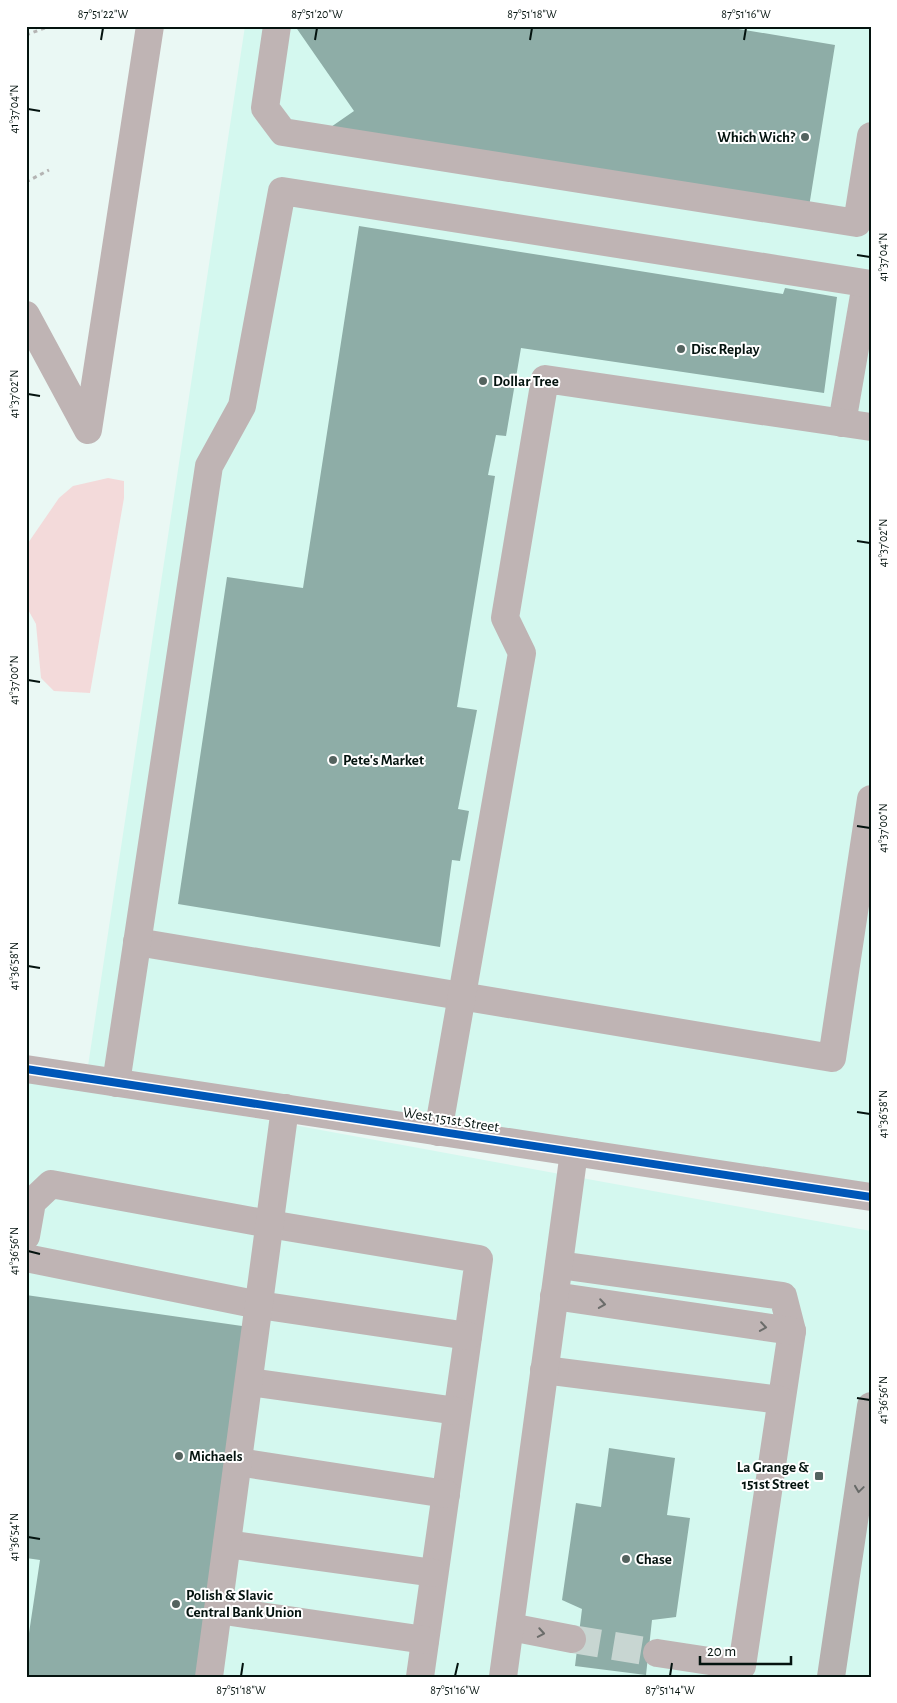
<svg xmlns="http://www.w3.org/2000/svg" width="897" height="1703" viewBox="0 0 897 1703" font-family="'Alegreya Sans',sans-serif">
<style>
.built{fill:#d4f8ef}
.green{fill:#f3dada}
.building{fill:#8eada7}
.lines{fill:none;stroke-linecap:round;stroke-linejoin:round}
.minor-tunnel{stroke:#c8d6d2;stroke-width:28;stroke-dasharray:28 14;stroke-linecap:butt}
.path{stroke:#b4b4b3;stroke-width:3;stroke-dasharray:4 4;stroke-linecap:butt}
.minor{stroke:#bfb4b4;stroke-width:28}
.highway{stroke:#b7b0af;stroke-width:28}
.cycleway-casing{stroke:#fff;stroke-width:11}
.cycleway{stroke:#0057b8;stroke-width:8}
.oneway{stroke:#6b6c6a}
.oneway2{stroke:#666967}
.ticks{fill:none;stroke:#04130f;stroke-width:2}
.poi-dot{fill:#54635f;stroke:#fff;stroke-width:2}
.labels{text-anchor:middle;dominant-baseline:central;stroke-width:4;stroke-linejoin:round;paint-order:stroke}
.poi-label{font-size:15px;font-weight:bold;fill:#04130f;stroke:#fff;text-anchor:start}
.street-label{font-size:15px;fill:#04130f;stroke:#fff}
.neatline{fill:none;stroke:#04130f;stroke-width:2}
.ticks-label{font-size:12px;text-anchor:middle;fill:#04130f}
</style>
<rect width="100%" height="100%" fill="#eaf8f4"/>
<!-- built -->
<g class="built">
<path d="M245,26H871V1187L88,1066Z"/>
<path d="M26,1076L871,1231V1677H26Z"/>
</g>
<!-- green -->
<path class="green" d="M108,478L124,481V498L90,693L54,691L41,678L36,624L26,606V546L59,498L73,486Z"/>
<!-- building -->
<g class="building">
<path d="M295,26H721L835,45L808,213L328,129L354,111Z"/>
<path d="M359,226L783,294L785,288L837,297L824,393L521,348L506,436L496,435L488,475L495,476L457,707L477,710L458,809L469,811L460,861L452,860L440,947L178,904L227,577L303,588Z"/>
<path d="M26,1295L249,1327L198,1677H26V1653L40,1560L26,1558Z"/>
<path d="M609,1448L675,1458L667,1515L690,1518L676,1617L652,1620L646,1675L575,1666L582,1609L562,1600L576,1503L601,1507Z"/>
</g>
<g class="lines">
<!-- minor-tunnel -->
<path class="minor-tunnel" d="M572,1639L657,1653"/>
<!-- path -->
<g class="path">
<path d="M26,35L50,26"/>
<path d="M26,182L49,170"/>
</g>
<!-- minor -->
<g class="minor">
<path d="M277,26L265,108L283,132L857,223L871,136"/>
<path d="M26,315L88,430L150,26"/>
<path d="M842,423L866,284"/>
<path d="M137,942L832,1058L871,799"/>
<path d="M26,1069L871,1197"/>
<path d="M116,1083L209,466L242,406L282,191L871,284"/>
<path d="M438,1132L522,653L505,618L545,379L871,427"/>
<path d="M26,1236L32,1202L51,1184L269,1224L479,1259L420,1677"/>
<path d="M26,1258L259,1305L468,1336"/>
<path d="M559,1265L783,1296L792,1331L742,1666L657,1653"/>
<path d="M554,1296L792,1331"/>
<path d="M544,1370L780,1400"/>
<path d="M249,1382L457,1411"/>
<path d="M238,1462L446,1494"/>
<path d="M227,1544L434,1573"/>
<path d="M218,1610L425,1640"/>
<path d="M510,1627L572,1639"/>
<path d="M209,1677L285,1108"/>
<path d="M503,1677L574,1152"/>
</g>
<!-- highway -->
<path class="highway" d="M831,1677L871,1406"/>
<defs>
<path id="cycleway" d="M26,1069L871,1197"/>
</defs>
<!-- cycleway casing -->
<use href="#cycleway" class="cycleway-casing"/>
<!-- cycleway -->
<use href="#cycleway" class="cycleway"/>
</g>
<!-- one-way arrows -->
<defs><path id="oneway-chevron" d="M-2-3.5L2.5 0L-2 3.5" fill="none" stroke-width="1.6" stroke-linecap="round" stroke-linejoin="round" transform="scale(1.25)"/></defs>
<g class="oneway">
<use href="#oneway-chevron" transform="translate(602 1304) rotate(9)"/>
<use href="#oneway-chevron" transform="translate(763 1327) rotate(8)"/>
<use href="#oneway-chevron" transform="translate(541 1633) rotate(10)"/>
</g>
<use class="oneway2" href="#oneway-chevron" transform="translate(859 1489) rotate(98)"/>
<!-- ticks -->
<path class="ticks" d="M101,40L103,28M315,40L317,28M530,40L532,28M744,40L746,28M28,109L40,111M857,255L870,257M28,394L40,396M857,541L870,543M28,680L40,682M857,826L870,828M28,966L40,968M857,1112L870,1114M28,1251L40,1254M857,1398L870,1400M28,1537L40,1539M241,1676L243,1663M455,1676L458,1663M670,1676L672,1663"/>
<!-- markers -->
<g class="poi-dot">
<circle cx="805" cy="137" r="5"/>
<circle cx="681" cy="349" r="5"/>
<circle cx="483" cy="381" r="5"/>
<circle cx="333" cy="760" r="5"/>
<circle cx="179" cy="1456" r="5"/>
<rect x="814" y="1471" width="10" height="10" rx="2.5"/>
<circle cx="626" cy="1559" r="5"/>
<circle cx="176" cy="1604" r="5"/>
</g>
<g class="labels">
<!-- poi labels -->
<g class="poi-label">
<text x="795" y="137" text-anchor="end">Which Wich?</text>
<text x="691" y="349">Disc Replay</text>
<text x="493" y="381">Dollar Tree</text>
<text x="343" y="760">Pete's Market</text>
<text x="189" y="1456">Michaels</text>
<text x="809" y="1467" text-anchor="end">La Grange &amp;<tspan x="809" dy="17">151st Street</tspan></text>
<text x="636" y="1559">Chase</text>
<text x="186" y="1595">Polish &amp; Slavic<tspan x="186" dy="17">Central Bank Union</tspan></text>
</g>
<!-- street labels -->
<g class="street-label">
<text transform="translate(451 1120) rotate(9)">West 151st Street</text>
</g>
</g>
<!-- border -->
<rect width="897" height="1703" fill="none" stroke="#ffffff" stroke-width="55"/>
<!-- scale -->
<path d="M700 1656v8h91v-8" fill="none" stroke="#04130f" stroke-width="2.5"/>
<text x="707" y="1656" font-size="15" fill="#04130f" stroke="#ffffff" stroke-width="4" paint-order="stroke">20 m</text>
<rect x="28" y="28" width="842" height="1648" class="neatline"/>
<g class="ticks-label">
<text x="103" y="18">87°51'22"W</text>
<text x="317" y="18">87°51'20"W</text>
<text x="532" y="18">87°51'18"W</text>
<text x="746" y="18">87°51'16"W</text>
<text transform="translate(14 109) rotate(-90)" y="4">41°37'04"N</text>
<text transform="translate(883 257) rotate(-90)" y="4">41°37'04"N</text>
<text transform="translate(14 394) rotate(-90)" y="4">41°37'02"N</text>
<text transform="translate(883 543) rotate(-90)" y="4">41°37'02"N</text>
<text transform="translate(14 680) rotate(-90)" y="4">41°37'00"N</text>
<text transform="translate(883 828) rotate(-90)" y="4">41°37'00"N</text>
<text transform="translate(14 966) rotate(-90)" y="4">41°36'58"N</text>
<text transform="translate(883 1114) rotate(-90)" y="4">41°36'58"N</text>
<text transform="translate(14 1251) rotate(-90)" y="4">41°36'56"N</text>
<text transform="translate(883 1400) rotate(-90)" y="4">41°36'56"N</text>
<text transform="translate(14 1537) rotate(-90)" y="4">41°36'54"N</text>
<text x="241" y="1694">87°51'18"W</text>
<text x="455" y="1694">87°51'16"W</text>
<text x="670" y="1694">87°51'14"W</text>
</g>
</svg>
